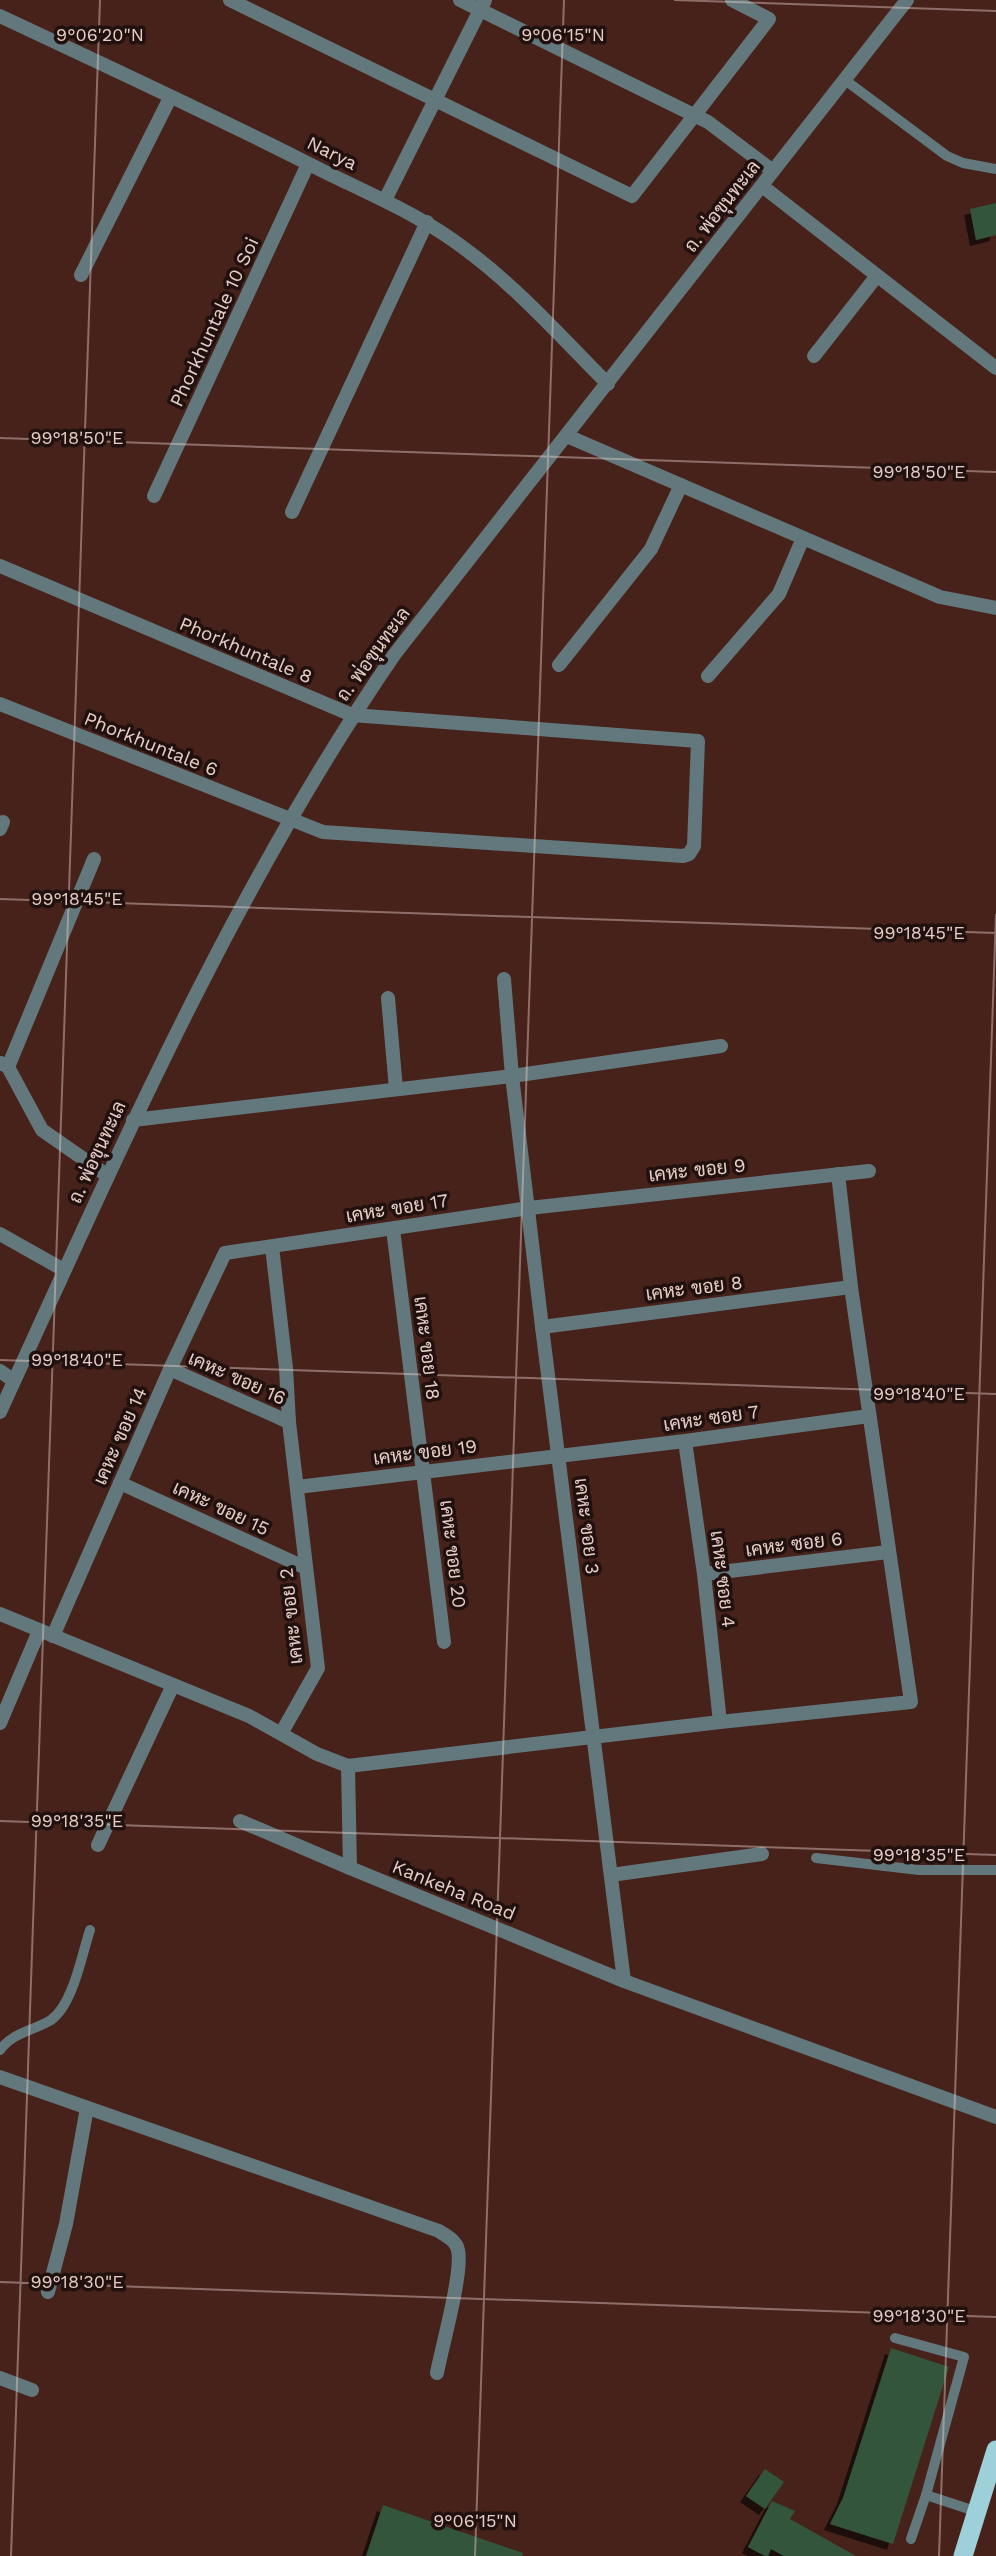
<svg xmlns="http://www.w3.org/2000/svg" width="996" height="2556" viewBox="0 0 996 2556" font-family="'Work Sans',Sarabun,sans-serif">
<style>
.building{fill:#33543b;filter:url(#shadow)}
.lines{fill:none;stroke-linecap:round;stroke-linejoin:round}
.service{stroke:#62787c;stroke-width:10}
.minor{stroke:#62787c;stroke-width:14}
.tertiary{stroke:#62787c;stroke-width:14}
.trunk{stroke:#9ed0da;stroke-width:19}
.ticks{fill:none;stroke:#e6cdc8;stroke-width:2;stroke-opacity:0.45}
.labels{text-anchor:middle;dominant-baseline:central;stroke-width:7;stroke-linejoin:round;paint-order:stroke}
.street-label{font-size:19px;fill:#e6cdc8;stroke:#21110e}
.ticks-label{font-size:18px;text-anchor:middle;fill:#e6cdc8;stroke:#21110e;stroke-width:7;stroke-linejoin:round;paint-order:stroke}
</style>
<defs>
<filter id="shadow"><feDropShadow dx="-6" dy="6" stdDeviation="0" flood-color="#0009"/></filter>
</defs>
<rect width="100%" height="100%" fill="#46221b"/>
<!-- building -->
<g class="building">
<path d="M996,203V235L976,240L970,209Z"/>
<path d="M891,2348L949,2367L893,2544L830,2524L843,2498Z"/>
<path d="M765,2469L784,2482L765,2509L746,2496Z"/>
<path d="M772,2501L795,2511L790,2519L856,2556H784L771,2549L768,2556H765L748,2547Z"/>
<path d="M383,2505L523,2553L522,2556H366Z"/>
</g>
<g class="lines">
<!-- service -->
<g class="service">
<path d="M845,80L947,156L963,163L996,169"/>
<path d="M816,1858L919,1870H996"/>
<path d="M0,2050C13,2032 33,2031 51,2020C73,2005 82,1954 90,1930"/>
<path d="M895,2338L964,2357L926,2495L911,2539"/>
<path d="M926,2495L978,2512"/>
</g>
<!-- minor -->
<g class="minor">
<path d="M230,0L632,196L769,19L732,0"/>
<path d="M460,0L708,122L773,171"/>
<path d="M0,16C104,65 209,113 311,165C364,192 418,213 465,249C518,288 562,338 608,384"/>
<path d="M762,186L996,368"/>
<path d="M385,200L485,0"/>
<path d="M81,275L170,98"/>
<path d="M814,356L876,277"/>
<path d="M567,436L940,597L996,608"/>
<path d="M154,496L308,164"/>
<path d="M292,512L427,222"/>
<path d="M0,566L352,715L698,741L694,846L689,854L683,856L323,832L0,704"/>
<path d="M559,665L651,549L681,485"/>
<path d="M708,676L779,594L803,538"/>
<path d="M0,829L3,822"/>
<path d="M504,979L512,1076L542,1327L624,1981"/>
<path d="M388,998L396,1089"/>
<path d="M1,1063L8,1067L42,1130L108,1176"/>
<path d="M8,1067L94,859"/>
<path d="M133,1120L512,1076L721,1046"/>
<path d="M393,1229L444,1642"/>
<path d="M0,1234L64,1270"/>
<path d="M272,1247L286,1368L289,1422L318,1668L282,1732"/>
<path d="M542,1327L851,1287"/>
<path d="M170,1369L289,1422"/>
<path d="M0,1371L14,1381"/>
<path d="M685,1441L704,1574L720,1722"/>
<path d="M120,1483L306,1568"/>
<path d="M297,1487L685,1441L869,1416"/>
<path d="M704,1574L888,1552"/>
<path d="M0,1614L249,1716L317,1754L348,1766L720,1722L911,1702L851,1287L838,1174"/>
<path d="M53,1636L170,1369L225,1253L529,1208L869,1171"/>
<path d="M0,1723L39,1631"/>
<path d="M348,1766L350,1868L624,1981L996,2117"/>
<path d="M240,1821L350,1868"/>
<path d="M98,1845L173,1685"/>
<path d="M611,1875L762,1854"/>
<path d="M0,2077L439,2231C446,2236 456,2240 458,2250C463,2273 442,2346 437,2373"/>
<path d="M48,2292L66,2224L87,2108"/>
<path d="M0,2378L32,2390"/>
</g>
<!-- tertiary -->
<path class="tertiary" d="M0,1412C119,1152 232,891 394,655L907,0"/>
<!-- trunk -->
<path class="trunk" d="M963,2556L996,2450"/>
</g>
<!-- ticks -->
<path class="ticks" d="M674,0L996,11M0,438L996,472M0,899L996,933M0,1360L996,1394M0,1821L996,1855M0,2282L996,2317M11,2556L100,0M475,2556L564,0M939,2556L996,914"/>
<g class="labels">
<!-- street labels -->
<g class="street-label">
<text transform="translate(332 153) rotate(26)">Narya</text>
<text transform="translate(722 206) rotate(-52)">ถ. พ่อขุนทะเล</text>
<text transform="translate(214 322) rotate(-65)">Phorkhuntale 10 Soi</text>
<text transform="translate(246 650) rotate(23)">Phorkhuntale 8</text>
<text transform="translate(373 654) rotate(-54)">ถ. พ่อขุนทะเล</text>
<text transform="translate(151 744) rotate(22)">Phorkhuntale 6</text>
<text transform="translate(97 1152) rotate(-65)">ถ. พ่อขุนทะเล</text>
<text transform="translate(697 1170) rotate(-6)">เคหะ ขอย 9</text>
<text transform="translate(397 1208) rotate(-9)">เคหะ ขอย 17</text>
<text transform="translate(694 1288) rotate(-7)">เคหะ ขอย 8</text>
<text transform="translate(427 1348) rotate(83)">เคหะ ขอย 18</text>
<text transform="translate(237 1378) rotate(24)">เคหะ ขอย 16</text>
<text transform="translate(711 1418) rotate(-8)">เคหะ ซอย 7</text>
<text transform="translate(120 1436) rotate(-66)">เคหะ ขอย 14</text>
<text transform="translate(425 1452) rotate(-7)">เคหะ ขอย 19</text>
<text transform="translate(221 1508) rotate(25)">เคหะ ขอย 15</text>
<text transform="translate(587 1526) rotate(83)">เคหะ ขอย 3</text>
<text transform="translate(794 1544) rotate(-7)">เคหะ ซอย 6</text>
<text transform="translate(453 1554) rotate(83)">เคหะ ขอย 20</text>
<text transform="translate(723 1579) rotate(83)">เคหะ ซอย 4</text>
<text transform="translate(291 1616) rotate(-96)">เคหะ ขอย 2</text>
<text transform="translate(454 1890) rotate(22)">Kankeha Road</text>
</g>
</g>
<g class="ticks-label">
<text x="100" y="41">9°06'20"N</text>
<text x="563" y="41">9°06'15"N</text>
<text x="77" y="444">99°18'50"E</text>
<text x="919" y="478">99°18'50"E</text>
<text x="77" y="905">99°18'45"E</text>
<text x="919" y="939">99°18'45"E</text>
<text x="77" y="1366">99°18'40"E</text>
<text x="919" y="1400">99°18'40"E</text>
<text x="77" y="1827">99°18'35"E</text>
<text x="919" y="1861">99°18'35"E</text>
<text x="77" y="2288">99°18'30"E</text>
<text x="919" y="2322">99°18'30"E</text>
<text x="475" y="2527">9°06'15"N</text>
</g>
</svg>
